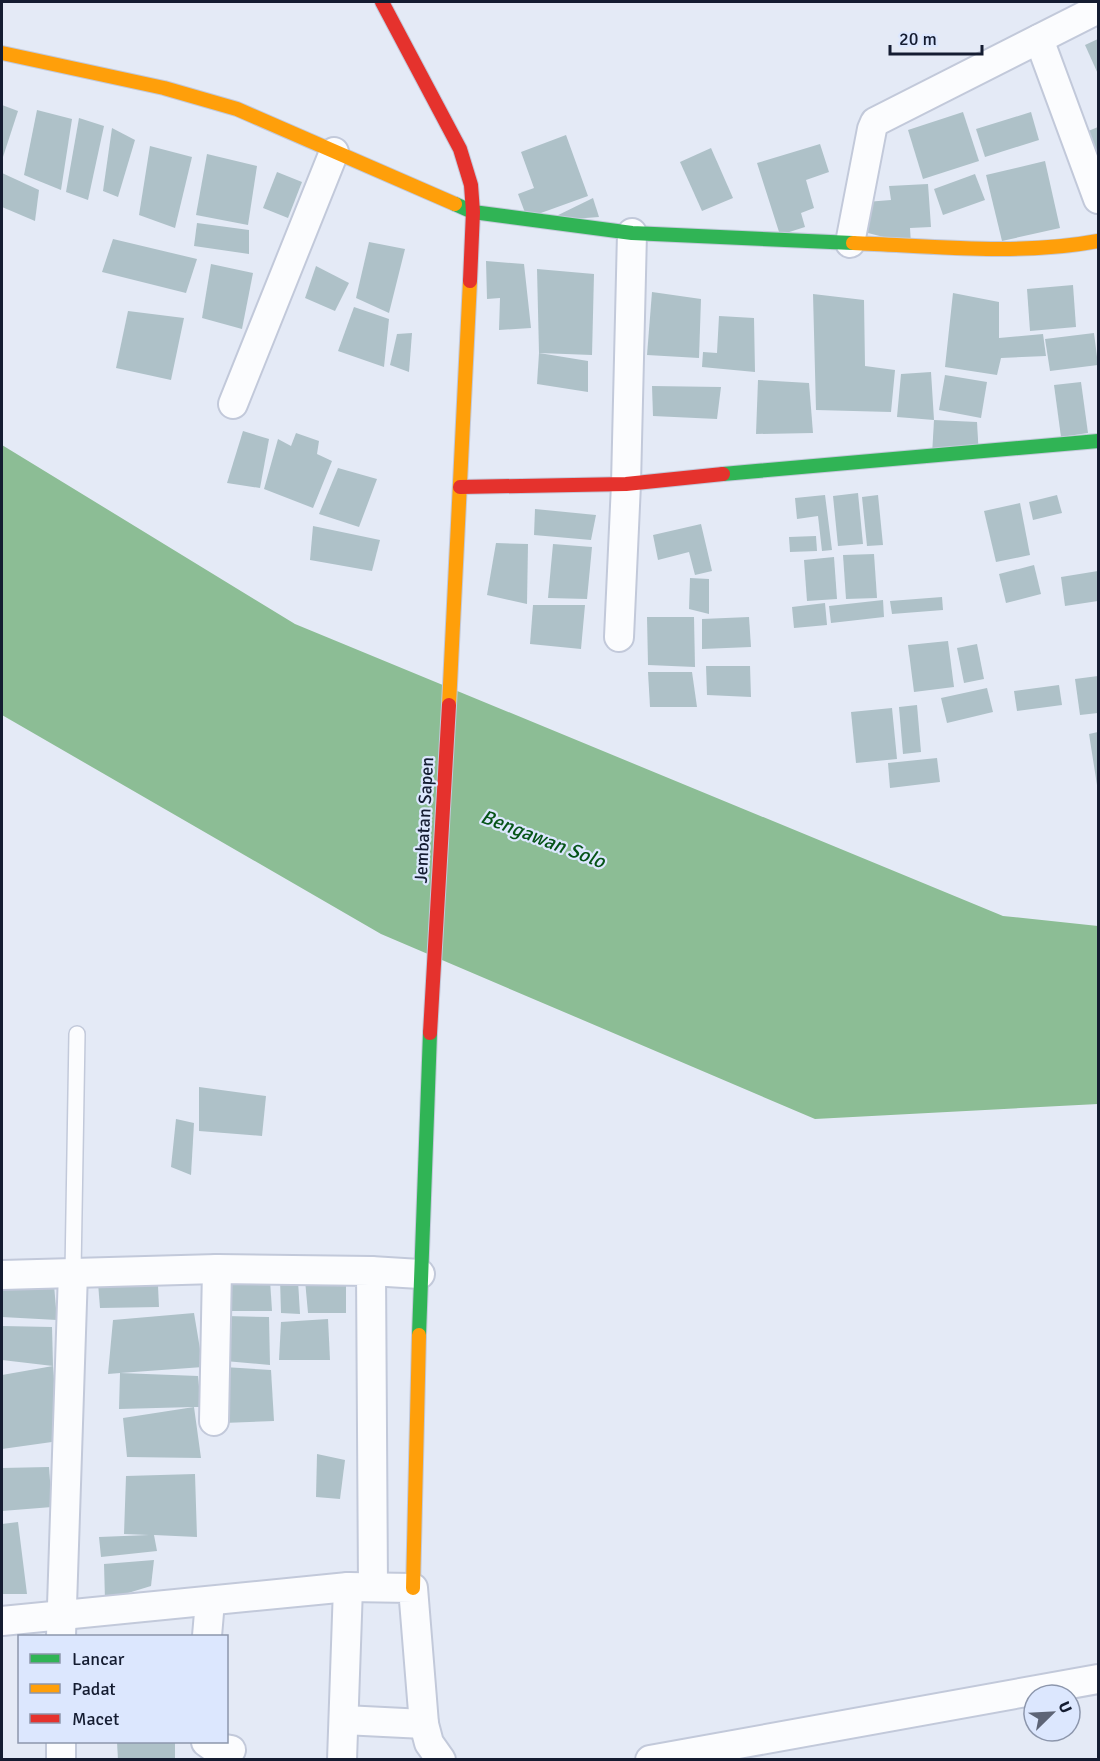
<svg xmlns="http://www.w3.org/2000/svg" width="1100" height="1761" viewBox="0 0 1100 1761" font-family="Signika,sans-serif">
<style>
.water{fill:#8cbd95}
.building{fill:#aec1c8}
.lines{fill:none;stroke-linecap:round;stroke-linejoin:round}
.lane-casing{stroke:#c2c9da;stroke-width:18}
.street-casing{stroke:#c2c9da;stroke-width:32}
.fast-casing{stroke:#c2c9da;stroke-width:16}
.slow-casing{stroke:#c2c9da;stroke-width:16}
.jam-casing{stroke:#c2c9da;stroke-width:16}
.lane{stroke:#fbfcfe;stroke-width:15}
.street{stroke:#fbfcfe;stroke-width:28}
.fast{stroke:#30b455;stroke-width:14}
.slow{stroke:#ff9f0a;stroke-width:14}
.jam{stroke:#e5322d;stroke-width:14}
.labels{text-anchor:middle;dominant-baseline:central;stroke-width:4.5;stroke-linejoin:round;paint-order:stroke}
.street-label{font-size:18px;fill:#141c31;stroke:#dce7fe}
.water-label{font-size:20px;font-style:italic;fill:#065418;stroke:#dce7fe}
</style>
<rect width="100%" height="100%" fill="#e4eaf6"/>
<!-- water -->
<path class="water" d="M2,445L295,624L1003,916L1098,926V1104L815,1119L381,934L2,715Z"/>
<!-- building -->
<g class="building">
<path d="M1098,39V74L1085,45Z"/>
<path d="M2,105L18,111L2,160Z"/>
<path d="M37,110L72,119L61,190L24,175Z"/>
<path d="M963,112L979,161L923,179L908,130Z"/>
<path d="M1031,112L1039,140L985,157L976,129Z"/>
<path d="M79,118L104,126L88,200L66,192Z"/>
<path d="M1098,127V179L1081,134Z"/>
<path d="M112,128L135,140L118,197L103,191Z"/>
<path d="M566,135L588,196L527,218L518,194L534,188L521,152Z"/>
<path d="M820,144L829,172L806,180L814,208L801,213L805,227L780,235L757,163Z"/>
<path d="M150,146L192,157L175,228L139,215Z"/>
<path d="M711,148L733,198L702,211L680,162Z"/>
<path d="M207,154L257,166L248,225L196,215Z"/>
<path d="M1045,161L1060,228L1002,241L986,175Z"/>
<path d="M277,172L302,182L288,218L263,208Z"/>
<path d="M2,173L39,190L35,221L2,207Z"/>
<path d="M975,174L985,200L943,215L934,189Z"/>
<path d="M928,184L931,227L910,228L911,244L868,233L866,202L891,200L889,186Z"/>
<path d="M593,198L599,217L546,221Z"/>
<path d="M197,223L249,230V254L194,246Z"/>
<path d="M113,239L197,259L186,293L102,272Z"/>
<path d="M369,242L405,249L389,313L356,298Z"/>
<path d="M486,261L524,264L531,328L499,330L500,298L487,299Z"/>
<path d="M211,264L253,273L242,329L202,318Z"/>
<path d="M316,266L349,283L335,311L305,298Z"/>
<path d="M537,269L594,274L592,355L539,353Z"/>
<path d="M1073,285L1076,327L1030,331L1027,289Z"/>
<path d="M652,292L701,299L699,358L647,355Z"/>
<path d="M953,293L999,302V338L1043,334L1046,356L1001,358L997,375L945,367Z"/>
<path d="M813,294L864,300L865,366L895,370L891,412L816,410Z"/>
<path d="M354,307L389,319L384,367L338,351Z"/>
<path d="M128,311L184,318L171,380L116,368Z"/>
<path d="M719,316L754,318L755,372L702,367L703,352L717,353Z"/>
<path d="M412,333L409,372L390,365L397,334Z"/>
<path d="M1094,333L1098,365L1050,371L1045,339Z"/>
<path d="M539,353L588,361V392L537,384Z"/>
<path d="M931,372L934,420L897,417L901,374Z"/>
<path d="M945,375L987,382L981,418L939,410Z"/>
<path d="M758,380L809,383L813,433L756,434Z"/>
<path d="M1081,382L1088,433L1061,437L1054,385Z"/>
<path d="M652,386L721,387L717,419L653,416Z"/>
<path d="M934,420L977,422L979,457L932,455Z"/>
<path d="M243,431L269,439L260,488L227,483Z"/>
<path d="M296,433L319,441L317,454L332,461L313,508L264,489L278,439L291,446Z"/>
<path d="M338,468L377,479L359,527L319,514Z"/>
<path d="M858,493L863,544L838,546L833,496Z"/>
<path d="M825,495L832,550L822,551L818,516L797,519L795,498Z"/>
<path d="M878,495L883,545L867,546L862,497Z"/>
<path d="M1057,495L1062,513L1033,520L1029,502Z"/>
<path d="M1020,503L1030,555L996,562L984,511Z"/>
<path d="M535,509L596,515L591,540L534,535Z"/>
<path d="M701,524L712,571L695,575L689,552L658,560L653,535Z"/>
<path d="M313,526L380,540L372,571L310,560Z"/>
<path d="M816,536L817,551L790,552L789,537Z"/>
<path d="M496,543L528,544L527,604L487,595Z"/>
<path d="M553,544L592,547L587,599L548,598Z"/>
<path d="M874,554L877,598L846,599L843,555Z"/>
<path d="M834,557L837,599L807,601L804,560Z"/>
<path d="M1034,565L1041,594L1006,603L999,574Z"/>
<path d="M1098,571V601L1065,606L1061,577Z"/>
<path d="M690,578L709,579V614L689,609Z"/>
<path d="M942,597L943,610L892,614L890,601Z"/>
<path d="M883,600L884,617L831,623L829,606Z"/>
<path d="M825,603L827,625L794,628L792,607Z"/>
<path d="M533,605H585L581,649L530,644Z"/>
<path d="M647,617H694L695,667L648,665Z"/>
<path d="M749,617L751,647L702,649V619Z"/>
<path d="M948,641L954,687L914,692L908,645Z"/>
<path d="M977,644L984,679L964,683L957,648Z"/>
<path d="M706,666H750L751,697L707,695Z"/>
<path d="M648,672H692L697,707H650Z"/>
<path d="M1098,676V713L1080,715L1075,679Z"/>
<path d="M1059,685L1062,705L1017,711L1014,691Z"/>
<path d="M987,688L993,712L947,723L941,698Z"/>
<path d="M917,705L921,752L903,754L899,707Z"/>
<path d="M892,708L897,759L856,763L851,712Z"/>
<path d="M1098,732V785H1097L1089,734Z"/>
<path d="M937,758L940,782L890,788L888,763Z"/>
<path d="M199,1087L266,1096L262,1136L199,1131Z"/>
<path d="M176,1119L194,1123L191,1175L171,1167Z"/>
<path d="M228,1278L270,1280L272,1311H228Z"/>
<path d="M280,1279L298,1281L300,1314L281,1313Z"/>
<path d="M305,1280H346V1313H308Z"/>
<path d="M98,1283L158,1286L159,1307L100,1308Z"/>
<path d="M54,1285L57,1320L2,1317V1287Z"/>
<path d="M194,1313L203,1367L120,1373L198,1376L201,1407H194L201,1458L127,1457L123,1418L194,1407L119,1409L120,1373L108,1374L113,1320Z"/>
<path d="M226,1316L269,1317L270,1365L225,1361Z"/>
<path d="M328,1319L330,1360H279L281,1322Z"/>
<path d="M2,1326L52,1327L53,1366L2,1360Z"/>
<path d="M53,1366L59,1441L2,1449V1375Z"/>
<path d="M224,1367L271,1370L274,1421L223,1423Z"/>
<path d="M317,1454L345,1460L340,1499L316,1497Z"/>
<path d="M49,1467L52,1507L2,1511V1468Z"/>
<path d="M195,1474L197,1537L154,1535L157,1551L101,1557L99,1537L149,1535L124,1534L126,1476Z"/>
<path d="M18,1522L27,1594H2V1524Z"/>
<path d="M154,1560L151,1586L105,1600L104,1564Z"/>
<path d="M117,1742H175V1760H118Z"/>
</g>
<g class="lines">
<defs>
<path id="lane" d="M73,1272L77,1034"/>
<g id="street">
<path d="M1039,39L1098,199"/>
<path d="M850,243L872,129L875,122L1098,9"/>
<path d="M233,404L334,152"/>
<path d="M619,637L626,484L632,233"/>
<path d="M371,1271L420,1274"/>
<path d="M2,1275L217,1269L371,1271L373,1587"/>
<path d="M214,1421L217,1269"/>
<path d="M2,1621L348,1587L413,1588L424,1724L429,1743L441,1760"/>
<path d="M61,1636L73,1272"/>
<path d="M207,1636L210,1601"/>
<path d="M344,1720L424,1724"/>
<path d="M206,1742L213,1747L231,1750"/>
<path d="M61,1760V1742"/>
<path d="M342,1760L348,1587"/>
<path d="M650,1760L1098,1679"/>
</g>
<g id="fast">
<path d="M455,204L473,212L632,233L853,243"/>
<path d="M723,474L1098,441"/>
<path d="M419,1335L430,1033"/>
</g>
<g id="slow">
<path d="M2,53L164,88L237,109L455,204"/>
<path d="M853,243C933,246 1018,256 1098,241"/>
<path d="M449,705L470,281"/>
<path d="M413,1588L419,1335"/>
</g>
<g id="jam">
<path d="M382,2L460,149L471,185L473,212L470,281"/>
<path d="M460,487L626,484L723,474"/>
<path d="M430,1033L449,705"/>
</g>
</defs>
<!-- lane casing -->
<use href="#lane" class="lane-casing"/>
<!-- street casing -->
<use href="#street" class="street-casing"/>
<!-- fast casing -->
<use href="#fast" class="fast-casing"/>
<!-- slow casing -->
<use href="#slow" class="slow-casing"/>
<!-- jam casing -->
<use href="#jam" class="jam-casing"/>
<!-- lane -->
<use href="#lane" class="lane"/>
<!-- street -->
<use href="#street" class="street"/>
<!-- fast -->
<use href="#fast" class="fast"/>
<!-- slow -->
<use href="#slow" class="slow"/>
<!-- jam -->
<use href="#jam" class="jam"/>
</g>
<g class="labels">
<!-- street labels -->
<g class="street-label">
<text transform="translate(424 820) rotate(-87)">Jembatan Sapen</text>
</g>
<!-- water labels -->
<g class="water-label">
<text transform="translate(543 839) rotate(21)">Bengawan Solo</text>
</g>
</g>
<!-- border -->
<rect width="1100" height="1761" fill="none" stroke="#141c31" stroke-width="6"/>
<!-- legend -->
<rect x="18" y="1635" width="210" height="108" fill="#dce7fe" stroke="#8c96ac" stroke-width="1.5"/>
<rect x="30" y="1654" width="30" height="9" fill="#30b455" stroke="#8c96ac" stroke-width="1.5"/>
<text x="72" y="1665" font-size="18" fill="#141c31">Lancar</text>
<rect x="30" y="1684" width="30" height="9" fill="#ff9f0a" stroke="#8c96ac" stroke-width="1.5"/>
<text x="72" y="1695" font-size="18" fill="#141c31">Padat</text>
<rect x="30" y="1714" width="30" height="9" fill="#e5322d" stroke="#8c96ac" stroke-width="1.5"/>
<text x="72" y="1725" font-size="18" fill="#141c31">Macet</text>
<!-- north arrow -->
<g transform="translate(1052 1713) rotate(66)"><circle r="28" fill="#dce7fe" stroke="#8c96ac" stroke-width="1.5"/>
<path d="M0-4.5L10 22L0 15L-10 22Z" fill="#5d6476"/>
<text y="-9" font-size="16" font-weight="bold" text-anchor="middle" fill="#141c31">U</text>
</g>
<!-- scale -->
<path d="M890 45v9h92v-9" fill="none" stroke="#141c31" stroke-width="3"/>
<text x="899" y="45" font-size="18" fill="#141c31" stroke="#dce7fe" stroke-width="4.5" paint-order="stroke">20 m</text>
</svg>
